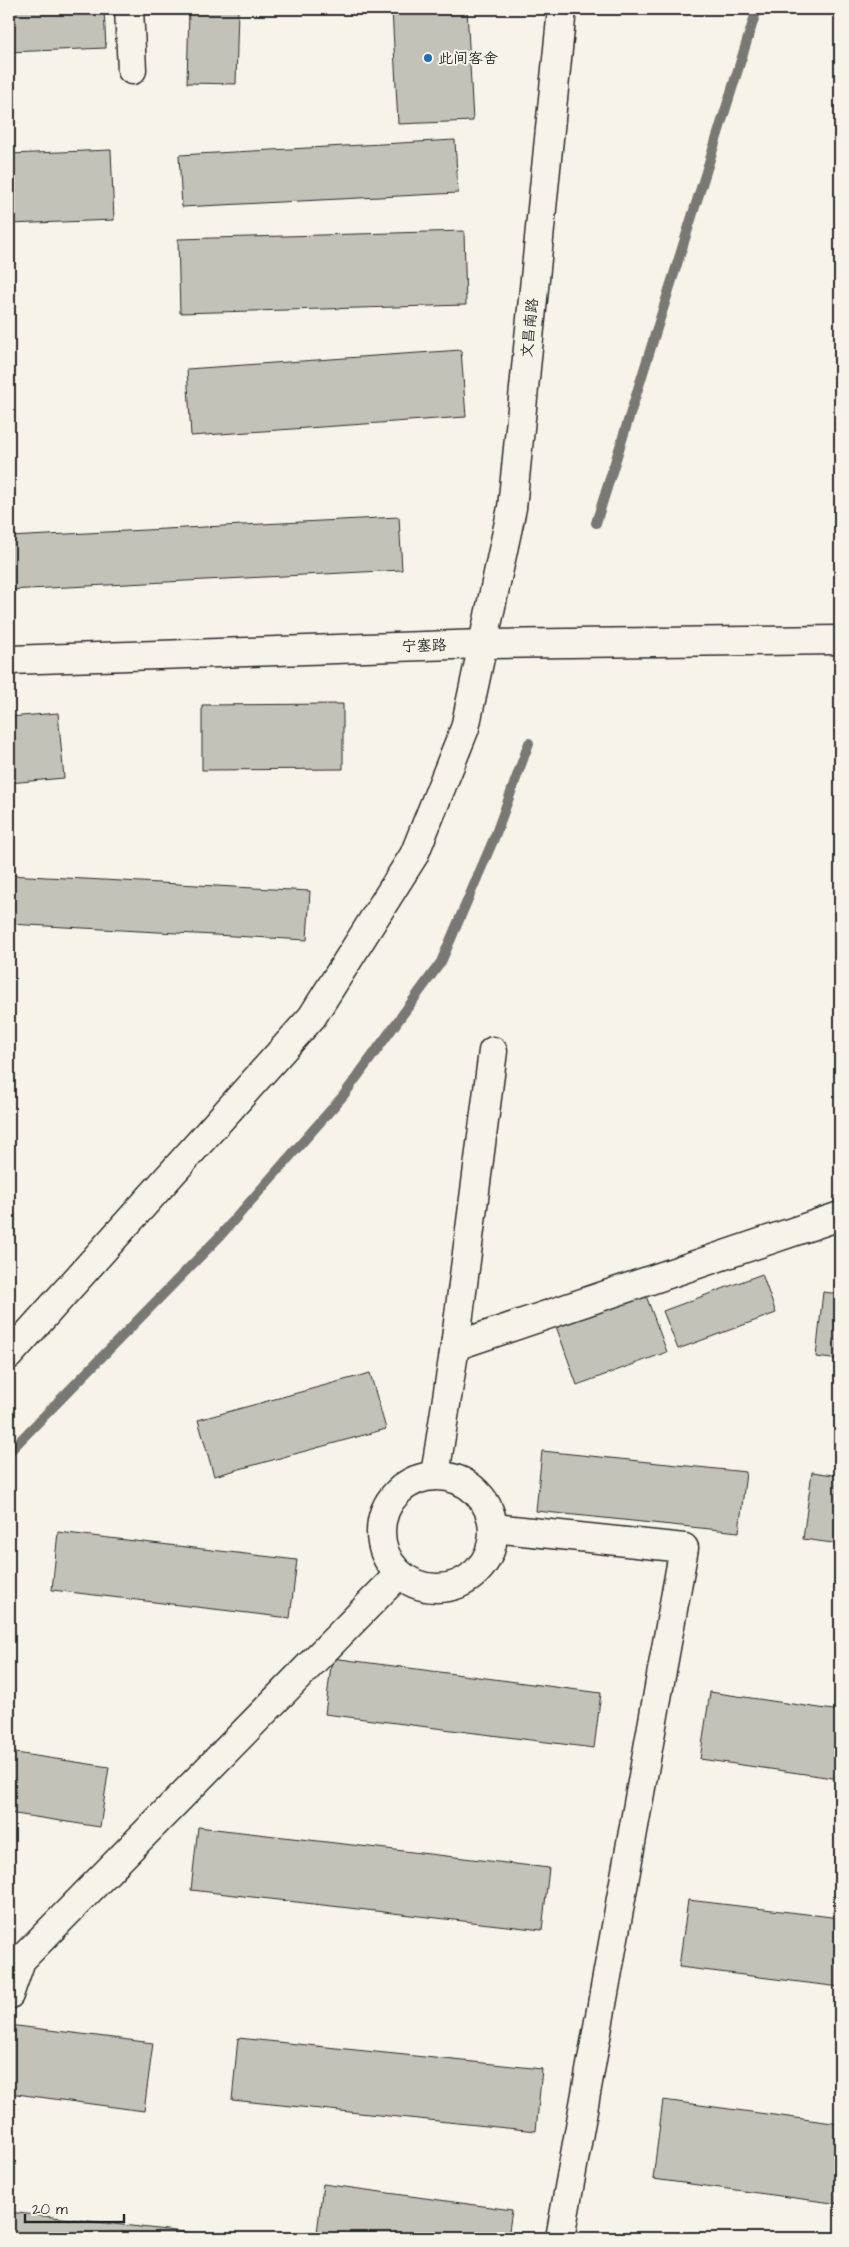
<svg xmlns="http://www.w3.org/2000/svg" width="849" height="2247" viewBox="0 0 849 2247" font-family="'Architects Daughter','LXGW WenKai TC',sans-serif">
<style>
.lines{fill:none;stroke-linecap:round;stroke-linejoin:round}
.stream{stroke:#7a7874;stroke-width:10}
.building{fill:#c4c1b9;stroke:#2b2b2b}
.minor-casing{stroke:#2b2b2b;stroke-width:31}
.minor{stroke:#f7f3e8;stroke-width:28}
.poi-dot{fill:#1f6fb2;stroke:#f7f3e8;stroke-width:2}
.labels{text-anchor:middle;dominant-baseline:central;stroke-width:4;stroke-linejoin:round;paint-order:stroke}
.poi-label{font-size:15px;fill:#2b2b2b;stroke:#f7f3e8;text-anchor:start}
.street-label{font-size:15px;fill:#2b2b2b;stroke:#f7f3e8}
</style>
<rect width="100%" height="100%" fill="#f7f3e8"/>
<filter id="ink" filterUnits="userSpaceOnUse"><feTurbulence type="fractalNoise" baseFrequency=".02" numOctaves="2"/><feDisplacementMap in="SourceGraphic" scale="10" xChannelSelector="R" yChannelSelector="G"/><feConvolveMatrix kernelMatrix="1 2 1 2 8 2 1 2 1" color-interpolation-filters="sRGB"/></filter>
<g filter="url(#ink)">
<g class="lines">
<!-- stream -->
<g class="stream">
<path d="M596,523L757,9"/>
<path d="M9,1452L220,1236L343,1096L441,962L495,836L529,743"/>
</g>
</g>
<!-- building -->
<g class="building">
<path d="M9,9H104L106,48L9,52Z"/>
<path d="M189,9H238L236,84L187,83Z"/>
<path d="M392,9H467L473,121L398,124Z"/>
<path d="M455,140L458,193L182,207L179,155Z"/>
<path d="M111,150L114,220L9,224V154Z"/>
<path d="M464,231L466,305L180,313L178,239Z"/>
<path d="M461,350L466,417L191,436L187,369Z"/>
<path d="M399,517L402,570L9,590V537Z"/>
<path d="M343,704V769L202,770V705Z"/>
<path d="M58,713L64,778L9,783V717Z"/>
<path d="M9,875L310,891L307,940L9,924Z"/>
<path d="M762,1274L776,1313L678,1349L663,1311Z"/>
<path d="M823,1292L840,1294V1360L816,1357Z"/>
<path d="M645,1293L667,1352L577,1385L556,1326Z"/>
<path d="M370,1373L386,1429L214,1476L198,1420Z"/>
<path d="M542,1451L746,1472L739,1532L536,1511Z"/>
<path d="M812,1472L840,1476V1544L803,1539Z"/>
<path d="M58,1532L297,1560L290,1618L52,1590Z"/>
<path d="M332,1658L601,1693L594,1748L325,1714Z"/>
<path d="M710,1692L840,1711V1779L700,1759Z"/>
<path d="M9,1752L109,1767L100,1827L9,1813Z"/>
<path d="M198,1827L549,1868L542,1930L191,1890Z"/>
<path d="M688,1900L840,1918V1987L679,1967Z"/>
<path d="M9,2025L153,2043L144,2111L9,2093Z"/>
<path d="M238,2038L542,2069L536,2131L232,2100Z"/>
<path d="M663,2100L840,2124V2204L653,2179Z"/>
<path d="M323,2184L512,2210L508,2238H353L317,2233Z"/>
<path d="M9,2212L210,2235V2238H9Z"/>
</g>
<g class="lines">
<defs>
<g id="minor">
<path d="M129,9L132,70"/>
<path d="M9,660L483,644L840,640"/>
<path d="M455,1346L840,1216"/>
<path d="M9,1355L312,1017L414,855L465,728L512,508L562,9"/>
<path d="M435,1475L455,1346L493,1051"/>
<circle cx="437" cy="1532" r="56"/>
<path d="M494,1528L684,1548L560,2238"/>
<path d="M9,1995L21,1960L399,1574"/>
</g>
</defs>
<!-- minor casing -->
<use href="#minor" class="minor-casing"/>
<!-- minor -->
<use href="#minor" class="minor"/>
</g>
</g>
<!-- markers -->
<circle class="poi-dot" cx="428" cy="58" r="5"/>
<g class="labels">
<!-- poi labels -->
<g class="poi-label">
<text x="438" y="58">此间客舍</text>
</g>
<!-- street labels -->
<g class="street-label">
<text transform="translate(530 328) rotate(-84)">文昌南路</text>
<text transform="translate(424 646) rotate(-2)">宁塞路</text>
</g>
</g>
<!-- margin -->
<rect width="849" height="2247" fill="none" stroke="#f7f3e8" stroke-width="30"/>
<rect x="15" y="15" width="819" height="2217" fill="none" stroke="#2b2b2b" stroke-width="2" filter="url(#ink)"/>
<!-- scale -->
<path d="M25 2214v8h99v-8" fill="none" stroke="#2b2b2b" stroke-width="2.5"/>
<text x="32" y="2214" font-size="15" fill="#2b2b2b" stroke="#f7f3e8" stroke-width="4" paint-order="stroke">20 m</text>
</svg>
